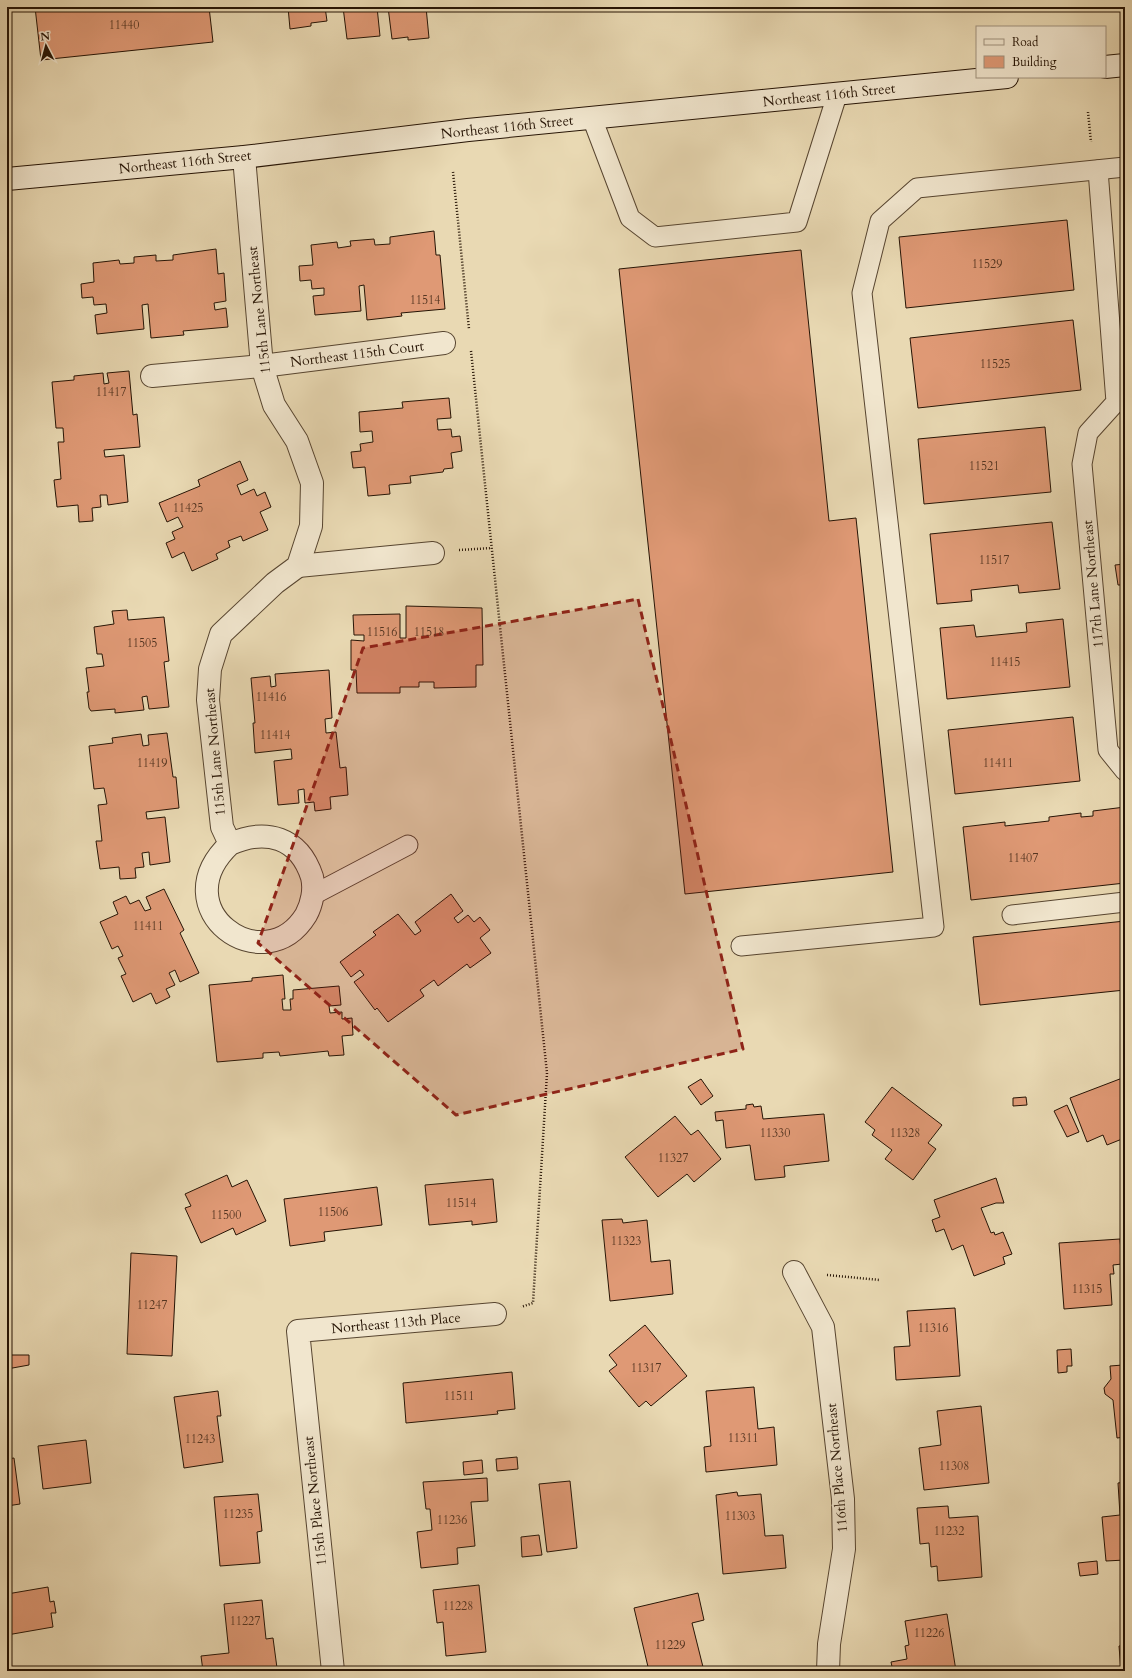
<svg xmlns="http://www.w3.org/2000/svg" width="1132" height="1678" viewBox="0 0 1132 1678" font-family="Cardo,serif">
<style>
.building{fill:#df9975;stroke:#261405}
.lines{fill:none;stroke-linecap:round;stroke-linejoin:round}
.lane-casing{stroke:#574530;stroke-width:21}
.street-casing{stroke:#574530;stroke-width:24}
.secondary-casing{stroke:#261405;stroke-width:24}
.path{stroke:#261405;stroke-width:2.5;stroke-dasharray:1 2;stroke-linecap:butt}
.lane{stroke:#f1e6ce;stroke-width:19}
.street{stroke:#f1e6ce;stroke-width:22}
.secondary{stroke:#f1e6ce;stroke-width:22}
.marked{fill:#8f2418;fill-opacity:0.2;stroke:#8f2418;stroke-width:3;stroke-dasharray:8 5;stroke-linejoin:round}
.labels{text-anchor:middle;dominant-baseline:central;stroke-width:4;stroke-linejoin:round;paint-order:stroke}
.number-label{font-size:12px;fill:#543521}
.street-label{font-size:14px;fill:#261405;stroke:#f1e6ce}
</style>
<rect width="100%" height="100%" fill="#e9d9b3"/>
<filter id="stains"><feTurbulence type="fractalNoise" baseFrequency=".005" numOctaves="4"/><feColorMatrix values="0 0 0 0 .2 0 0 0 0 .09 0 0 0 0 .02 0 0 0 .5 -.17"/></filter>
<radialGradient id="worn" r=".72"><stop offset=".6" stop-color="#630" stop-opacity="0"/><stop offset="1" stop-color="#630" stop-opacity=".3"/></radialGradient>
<!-- building -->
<g class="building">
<path d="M35,7H209L213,42L41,60Z"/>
<path d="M288,7H325L327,21L311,23V26L290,29Z"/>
<path d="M343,7H377L380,36L347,39Z"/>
<path d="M388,7H426L429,38L408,40V37L392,39Z"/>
<path d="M1067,220L1074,290L906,308L899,237Z"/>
<path d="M434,231L436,255H440L445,309L401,313L402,316L367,320L364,285L359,286L361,311L315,315L313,296L324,295V288L312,289L311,280L300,281L299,266L313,265L311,245L337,242L338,248L351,246L350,241L374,239L375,245L390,244V237Z"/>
<path d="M216,249L218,274L224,273L226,301L214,303L215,310L226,308L228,327L183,331L184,335L151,338L148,304L142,305L144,329L97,334L95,315L107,313L106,304L94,305L93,297L82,298L81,284L94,282L93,263L119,260L120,264L134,263V257L156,255V261L173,260V255Z"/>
<path d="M801,250L829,521L856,518L893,872L685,894L619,269Z"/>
<path d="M1073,320L1081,390L918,408L910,338Z"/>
<path d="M129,371L133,415L137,414L140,447L104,450L105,457L124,455L128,502L108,505L107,495H100L101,507L92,508L93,521L79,522L78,505L57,507L54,480L61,479L58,442H64L63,428H56L52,382L74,380V376L103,373L104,384L109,383L107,373Z"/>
<path d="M449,398L451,418L437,419L438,430L451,429L452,437L460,436L462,451L451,453L453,468L444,469L443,472L410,476L411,483L389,485L390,494L368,496L365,467L353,468L351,452L361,451L360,444L373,442L372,431L360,432L359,412L403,408L402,402Z"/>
<path d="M1045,427L1051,492L924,504L918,439Z"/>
<path d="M240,461L248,480L237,485L241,495L254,489L257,496L265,492L271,507L260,512L268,530L243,541L241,536L228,541L230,547L216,554L218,559L192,571L184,552L172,558L166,543L175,539L172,532L183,527L178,517L167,522L159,503L200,486L198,480Z"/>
<path d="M1052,522L1060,589L1019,593L1018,585L971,590L972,601L937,604L930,534Z"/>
<path d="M1125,564V585H1118L1115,565Z"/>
<path d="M406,606L482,608L483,665H476V687L434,688V682H419V687H400V693H357L356,670H351V640L364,641V635H354L353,615L400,614V638H406Z"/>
<path d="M127,610L128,620L164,617L169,661L164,662L169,707L149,709L147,696L142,697L144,710L115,713V709L91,711L89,708L87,692H89L86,668L104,666L102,654H97L94,627L114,624L112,611Z"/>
<path d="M1063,619L1070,687L947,699L940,628L974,625L976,637L1027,632L1026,623Z"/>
<path d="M329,670L332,718L325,719L326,733L336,732L340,768L346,767L348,795L330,797L331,809L315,811L314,802L305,803L304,789L298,790L299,803L278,805L274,761L292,759L291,749L255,753L253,723H255L251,678L270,676L271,687L276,686L275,674Z"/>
<path d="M1073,717L1080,781L955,794L948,730Z"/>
<path d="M167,733L173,777H176L179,808L146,812L147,819L165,817L170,862L150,865L149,852L142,853L144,867L135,868L136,878L120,879L119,867L100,869L96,841H102L98,805L107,804L104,788L94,789L89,746L113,743L112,738L141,734L143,746L149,745L148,735Z"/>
<path d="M1125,807V883L971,900L963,827L1005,822V826L1049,821V817L1081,813V817L1093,816V811Z"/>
<path d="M164,889L184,930L180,933L199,973L180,982L175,970L169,973L175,985L166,989L170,997L156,1004L151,993L133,1002L121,976L126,974L118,958L123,956L118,946L112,949L100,922L118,914L113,902L126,896L130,904L139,900L145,911L151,909L146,897Z"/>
<path d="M451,894L463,911L454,918L458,923L468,915L474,922L480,917L490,930L480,938L491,953L470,968L467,964L438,986L434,980L420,990L424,996L388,1022L377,1008L375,1010L354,982L364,975L360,970L351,977L340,962L376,935L373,932L398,914L415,935L421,931L415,922Z"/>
<path d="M1125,921V990L980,1005L973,937Z"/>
<path d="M283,975L285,999H282L283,1010H291L290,999H293V990L339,986L341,1005L329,1006L330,1013L342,1012V1019L352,1018L353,1035L342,1036L344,1055L329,1056L328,1051L280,1056L279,1052L263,1053V1058L217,1062L209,985L252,981V978Z"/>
<path d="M1125,1077V1145L1122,1139L1107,1145L1103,1135L1087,1142L1070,1098Z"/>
<path d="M701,1079L713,1096L701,1105L688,1087Z"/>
<path d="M892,1087L942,1125L928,1143L936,1149L913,1180L885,1159L892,1150L872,1135L875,1130L865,1122Z"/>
<path d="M1026,1097L1027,1105L1013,1106V1098Z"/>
<path d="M753,1104L754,1107L761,1106L763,1119L824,1114L829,1161L784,1166L785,1177L755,1180L750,1145L726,1148L723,1120L716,1121L715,1112L746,1109V1105Z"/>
<path d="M1067,1105L1079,1132L1067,1137L1054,1111Z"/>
<path d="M675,1116L691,1135L698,1130L721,1159L694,1182L687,1174L658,1197L625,1157Z"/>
<path d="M227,1175L232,1187L247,1180L266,1221L236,1235L233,1228L201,1243L185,1208L191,1206L185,1194Z"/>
<path d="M996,1178L1004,1203H996L981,1208L991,1233L994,1232L995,1235L1003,1232L1012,1254L1003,1257L1005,1264L974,1276L963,1245L952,1250L944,1229L936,1232L932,1220L940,1217L934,1200Z"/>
<path d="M493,1179L497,1222L472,1225V1221L429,1225L425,1185Z"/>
<path d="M377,1187L382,1225L324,1232L325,1241L290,1246L284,1199Z"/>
<path d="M622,1219L623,1223L647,1220L651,1262L670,1260L673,1294L610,1301L602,1220Z"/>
<path d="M1120,1239L1122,1264L1113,1265L1114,1274H1110L1112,1305L1064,1309L1059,1243Z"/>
<path d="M131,1253L177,1256L172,1356L127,1354Z"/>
<path d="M955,1308L960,1376L896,1380L894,1347L910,1346L907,1311Z"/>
<path d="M645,1325L687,1376L651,1406L646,1401L639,1407L609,1371L617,1365L609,1355Z"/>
<path d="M1071,1349L1072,1366H1067V1372L1058,1373L1057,1350Z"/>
<path d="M1122,1354H1125V1437L1117,1438L1113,1400L1105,1394L1104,1388L1111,1379L1110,1366L1123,1365Z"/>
<path d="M7,1355H29V1365L7,1369Z"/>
<path d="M512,1372L515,1409L497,1411L498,1414L406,1423L403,1383Z"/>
<path d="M754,1387L758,1429L774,1427L777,1465L706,1472L704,1447L711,1446L706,1391Z"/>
<path d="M218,1391L221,1416H217L223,1462L184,1468L174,1397Z"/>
<path d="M981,1406L989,1483L924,1490L919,1448L941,1445L937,1411Z"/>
<path d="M86,1440L91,1483L43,1489L38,1446Z"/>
<path d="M517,1457L518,1469L497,1471L496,1459Z"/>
<path d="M14,1458L20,1504L7,1506V1459Z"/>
<path d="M482,1460L483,1473L464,1475L463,1462Z"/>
<path d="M487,1478L488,1501L471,1502L475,1546L457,1548L458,1564L421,1568L417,1532L432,1530L430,1509H426L423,1482Z"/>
<path d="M570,1481L577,1548L547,1552L539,1484Z"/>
<path d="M1125,1482V1560L1106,1561L1102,1517L1120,1515L1118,1483Z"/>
<path d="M737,1492L738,1496L761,1494L765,1536L783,1535L786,1568L723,1574L716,1495Z"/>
<path d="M258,1494L262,1531L257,1532L260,1563L220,1566L214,1497Z"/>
<path d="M948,1506L949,1518L978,1516L982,1577L938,1581L937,1566L931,1567L929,1543L920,1544L917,1508Z"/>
<path d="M539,1535L542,1555L522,1557L521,1537Z"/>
<path d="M1097,1561L1098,1574L1080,1576L1078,1563Z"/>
<path d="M479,1585L486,1652L446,1656L443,1622L437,1623L433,1590Z"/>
<path d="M48,1587L50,1602L54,1601L56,1613H51L53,1627L7,1635V1594Z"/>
<path d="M698,1593L704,1620L692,1623L703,1667L686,1671H649L634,1608Z"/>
<path d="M262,1600L266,1639L273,1638L277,1668L245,1671H231V1669L203,1671L201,1656L229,1653L224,1604Z"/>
<path d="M947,1614L956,1671H893L891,1662L907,1659L905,1646L909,1645L905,1621Z"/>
<path d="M1125,1645V1671H1121L1119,1646Z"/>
</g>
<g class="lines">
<defs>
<g id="lane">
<path d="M592,118L630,218L655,237L797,222L837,95"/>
<path d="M1098,170L1116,402L1088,433L1082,464L1108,750L1125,771"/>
<path d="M313,895L408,845"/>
<path d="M1012,915L1125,902"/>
<path d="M741,946L934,927L862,293L880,221L917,188L1125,167"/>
</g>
<g id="street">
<path d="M152,376L262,366L444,343"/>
<path d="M298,566L433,553"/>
<path d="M230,844C266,828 299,837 312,877C315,889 312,904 306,915C264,983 161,909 230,844L222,827L208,700L210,669L221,634L275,583L298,566L311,526L312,483L297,441L274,405L262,366L244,157"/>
<path d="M794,1272L823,1327L843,1499L844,1549L829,1644L828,1671"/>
<path d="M333,1671L298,1331L495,1314"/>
</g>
<g id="secondary">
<path d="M1105,67L1125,65"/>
<path d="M7,179L244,157L468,130L1007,77"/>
</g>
</defs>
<!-- lane casing -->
<use href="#lane" class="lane-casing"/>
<!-- street casing -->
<use href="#street" class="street-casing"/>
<!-- secondary casing -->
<use href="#secondary" class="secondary-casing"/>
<!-- path -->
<g class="path">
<path d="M1088,112L1091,142"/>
<path d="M453,172L469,329"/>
<path d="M471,351L547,1073L533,1303L521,1307"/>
<path d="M459,550L492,548"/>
<path d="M827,1275L880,1280"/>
</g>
<!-- lane -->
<use href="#lane" class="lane"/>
<!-- street -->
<use href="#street" class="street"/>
<!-- secondary -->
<use href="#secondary" class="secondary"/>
</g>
<!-- marked area -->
<path class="marked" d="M638,599L743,1049L456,1115L258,943L363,648Z"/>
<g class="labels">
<!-- number labels -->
<g class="number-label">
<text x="124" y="25">11440</text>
<text x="987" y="264">11529</text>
<text x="425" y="300">11514</text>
<text x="995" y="364">11525</text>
<text x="111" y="392">11417</text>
<text x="984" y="466">11521</text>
<text x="188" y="508">11425</text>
<text x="994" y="560">11517</text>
<text x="382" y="632">11516</text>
<text x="429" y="632">11518</text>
<text x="142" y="643">11505</text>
<text x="1005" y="662">11415</text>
<text x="271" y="697">11416</text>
<text x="275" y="735">11414</text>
<text x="152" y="763">11419</text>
<text x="998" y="763">11411</text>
<text x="1023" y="858">11407</text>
<text x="148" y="926">11411</text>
<text x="775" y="1133">11330</text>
<text x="905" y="1133">11328</text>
<text x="673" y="1158">11327</text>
<text x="461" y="1203">11514</text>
<text x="333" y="1212">11506</text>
<text x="226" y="1215">11500</text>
<text x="626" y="1241">11323</text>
<text x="1087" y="1289">11315</text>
<text x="152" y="1305">11247</text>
<text x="933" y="1328">11316</text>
<text x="646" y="1368">11317</text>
<text x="459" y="1396">11511</text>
<text x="743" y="1438">11311</text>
<text x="200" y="1439">11243</text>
<text x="954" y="1466">11308</text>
<text x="238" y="1514">11235</text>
<text x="740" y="1516">11303</text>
<text x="452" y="1520">11236</text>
<text x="949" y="1531">11232</text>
<text x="458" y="1606">11228</text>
<text x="245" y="1621">11227</text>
<text x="929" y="1633">11226</text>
<text x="670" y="1645">11229</text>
</g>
<!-- street labels -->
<g class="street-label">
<text transform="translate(829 95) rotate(-6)">Northeast 116th Street</text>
<text transform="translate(507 127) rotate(-6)">Northeast 116th Street</text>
<text transform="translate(185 162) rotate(-6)">Northeast 116th Street</text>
<text transform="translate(259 310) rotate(-96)">115th Lane Northeast</text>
<text transform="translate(357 354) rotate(-7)">Northeast 115th Court</text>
<text transform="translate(1093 584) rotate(-95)">117th Lane Northeast</text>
<text transform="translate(215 752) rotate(-95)">115th Lane Northeast</text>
<text transform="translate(396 1323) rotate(-5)">Northeast 113th Place</text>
<text transform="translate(837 1468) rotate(-95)">116th Place Northeast</text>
<text transform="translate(315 1501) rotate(-96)">115th Place Northeast</text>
</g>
</g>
<!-- margin -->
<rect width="1132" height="1678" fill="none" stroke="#e9d9b3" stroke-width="24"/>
<rect x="8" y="8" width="1116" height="1662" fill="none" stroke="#261405" stroke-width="2"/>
<rect x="12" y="12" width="1108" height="1654" fill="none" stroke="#261405"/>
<!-- legend -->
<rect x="976" y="26" width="130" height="52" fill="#f1e6ce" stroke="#a0927e"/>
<rect x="984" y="39" width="20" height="6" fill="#f1e6ce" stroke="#a0927e"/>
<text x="1012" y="46" font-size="12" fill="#261405">Road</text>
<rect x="984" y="56" width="20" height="12" fill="#df9975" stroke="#a0927e"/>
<text x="1012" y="66" font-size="12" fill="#261405">Building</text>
<!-- north arrow -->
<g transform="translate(46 46) rotate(354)" stroke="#f1e6ce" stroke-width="3" paint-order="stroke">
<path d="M0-3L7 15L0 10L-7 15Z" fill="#261405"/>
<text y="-6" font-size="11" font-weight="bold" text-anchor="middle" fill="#261405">N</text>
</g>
<rect width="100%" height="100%" filter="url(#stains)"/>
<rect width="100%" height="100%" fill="url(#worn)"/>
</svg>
